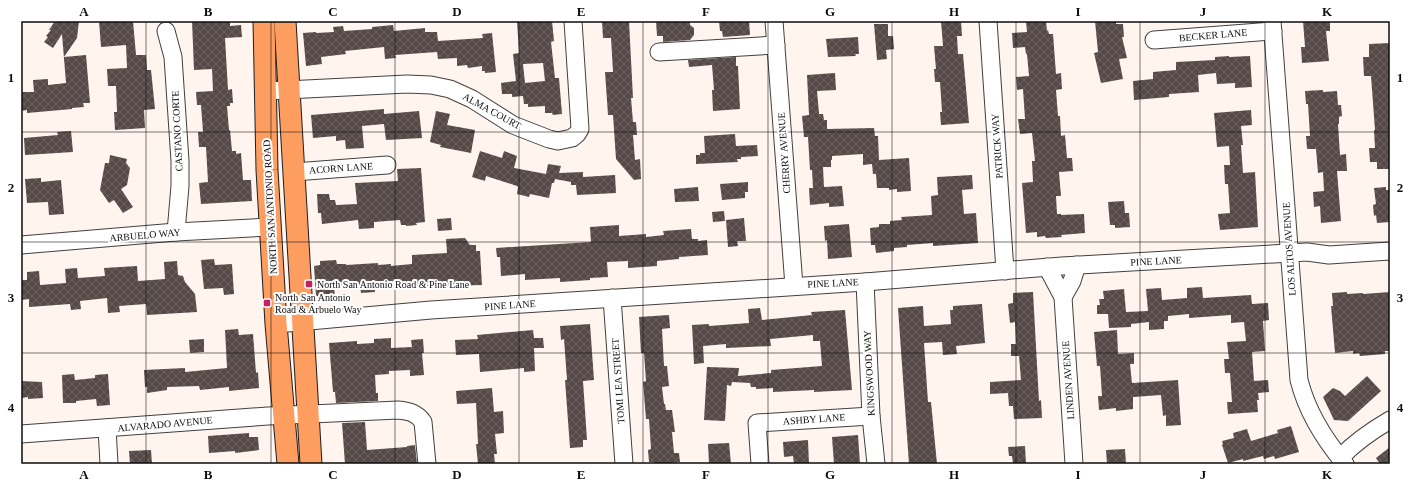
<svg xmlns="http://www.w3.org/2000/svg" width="1411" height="485" viewBox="0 0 1411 485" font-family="'Times New Roman',serif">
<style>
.building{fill:url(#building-cross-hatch);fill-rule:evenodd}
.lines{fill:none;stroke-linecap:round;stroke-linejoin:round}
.minor-casing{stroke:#404040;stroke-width:19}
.major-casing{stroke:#1e1e1e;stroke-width:23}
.minor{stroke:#fff;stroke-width:17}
.major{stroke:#fd9e60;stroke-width:21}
.grid{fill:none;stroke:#0d0d0d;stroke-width:1;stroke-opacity:0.55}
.poi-dot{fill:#c22162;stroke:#fff;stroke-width:1.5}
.labels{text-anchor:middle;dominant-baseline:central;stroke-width:4;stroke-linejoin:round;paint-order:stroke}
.street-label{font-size:10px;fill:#0d0d0d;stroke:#fff}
.poi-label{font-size:10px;fill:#0d0d0d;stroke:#fff;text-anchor:start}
.neatline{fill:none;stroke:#0d0d0d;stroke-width:1.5}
.grid-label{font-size:13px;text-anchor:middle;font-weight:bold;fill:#0d0d0d}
</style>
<defs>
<pattern id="building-cross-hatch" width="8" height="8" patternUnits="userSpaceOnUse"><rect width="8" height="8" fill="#564a49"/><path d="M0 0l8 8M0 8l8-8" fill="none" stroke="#69605f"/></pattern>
</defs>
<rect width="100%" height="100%" fill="#fff5ee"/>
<!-- building -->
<g class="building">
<path d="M55,21H79L77,38L64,57L86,55L90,103H83L84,107L72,108V109L27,113V110L21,111V92H34L33,80L48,79V85L66,83L62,34L53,48L44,42L48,37L46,36L51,30H49Z"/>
<path d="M99,21H133L136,55H146L147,70H151L155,109L144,110L145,128L115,130L114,112H117L116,86H108L107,69L127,68L126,45L101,47Z"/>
<path d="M192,21H230V26L241,25L242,37L225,38L228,90L232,89L233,103H230V106H227L229,130H230L232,151H236V154L241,153L243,180H251L252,201L201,204L199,183L208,182L206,147H199L198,132H203L201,105H197L196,92L213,91L212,69L194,70Z"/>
<path d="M517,21H552L554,41L551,42L555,78H559L562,114L553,115L552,113H545V106L528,107V104H524L523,96L512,97V94H502L501,83L516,81L513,54L519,53ZM543,63L545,81L525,83L523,64Z"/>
<path d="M602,21H629L633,98H631L633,122H636L637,135H633L635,160L640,159L641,179L634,180L616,159L613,115H608L605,72H613L611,38H603Z"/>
<path d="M656,21H690V25L694,28V35L690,40L663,42V36H657Z"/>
<path d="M719,21H749L750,35L723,37L722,31H720Z"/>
<path d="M941,21H961L962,36H957L958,54H963L969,123L941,125L940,112H942L940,82H935L934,69H936L934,46H943Z"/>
<path d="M1026,21H1046L1047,31L1048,30L1049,34H1053L1056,74L1061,73L1062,89L1056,90L1058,116H1060L1061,136L1065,135L1067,158H1072L1073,171L1059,172L1061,196H1056L1057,214H1061V215L1084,214L1085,233L1061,235L1062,237L1046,238L1045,236L1037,237V232L1026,233L1022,183L1033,182L1032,161H1035L1032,133L1020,134L1018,119H1025L1023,89L1017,90L1016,77L1029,76L1027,54H1026L1025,47L1013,48L1012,33L1027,32Z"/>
<path d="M1095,21H1116V24H1123L1124,37H1122L1127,58L1119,59L1123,79L1101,83L1094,53L1098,52Z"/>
<path d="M1303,21H1330V31H1326L1329,61L1302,63L1301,47H1305Z"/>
<path d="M874,24H888V36H893L894,49L886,50L887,59L877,60Z"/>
<path d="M393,25L394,31L425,28V32H437L438,41L483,38L482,34L492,33L496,72L485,73V71H482V66L468,68L467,65L457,66V58L438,59L437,52L395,55L396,58L385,59L384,47L345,51L346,54L321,57L322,64L306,66L303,33L316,32V33L334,32L333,27L343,26L344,31L372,29V27Z"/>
<path d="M858,37L859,54H855L856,56L828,57L826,39Z"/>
<path d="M1390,43V169H1377V162H1370L1369,148H1375L1374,130H1375L1371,76H1364L1363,57H1369V44Z"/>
<path d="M1229,56V57L1250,56L1252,87L1235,88V83L1217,84L1216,73L1198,75L1199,92L1169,94V97L1134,100L1133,81L1153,79V72L1176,70V62L1215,60V57Z"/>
<path d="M736,57V66H738L740,109L713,111L712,90H714L712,65L689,67L688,60Z"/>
<path d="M835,73L836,90L817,91L819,113V114H823L824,120H827V129L874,128L875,136H878L879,160L909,158L911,191L897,192V189L889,190V188H877L876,174H873L872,164L863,165V154L832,156V160H831V167H823L824,187L842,186L844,206L829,207V203L810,205L809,188H813L812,170H810L808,137H804L802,116L809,115L807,75Z"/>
<path d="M1323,90V92L1337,91L1338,105H1341L1342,116L1339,117V124H1338L1340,155L1346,154L1347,171H1337L1341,221L1321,223L1320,206L1314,207L1313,192L1324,191L1323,172L1318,173L1316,149H1307L1306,136H1310L1308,104H1306L1305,91Z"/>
<path d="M384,109V114L419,111L422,138L386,140L384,124L362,126L364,148L346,149L345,140L336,141V136L313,138L311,115Z"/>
<path d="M1251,110L1252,125L1241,126L1243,145H1241L1243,173L1255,172L1258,227L1220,230L1218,214L1230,213L1228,184H1225L1224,165H1230L1229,146L1217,147L1214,113Z"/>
<path d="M436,111L450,114L447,125L475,130L471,153L440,147L441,145L430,142Z"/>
<path d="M71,131L73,152L25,155L24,138L58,135L57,132Z"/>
<path d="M735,134L736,146L757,145L758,156L741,157V159H737L738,162L696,164V155H700V153H705L704,136Z"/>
<path d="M480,151L502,158L504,151L517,156L514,168L546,174L548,164L561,166L559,173L583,172V177L615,175L616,193L577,195L576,185H571V182L555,179L554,183H552L549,198L530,194L529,197L517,194L518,187L517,186L486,176L485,181L472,177Z"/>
<path d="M110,155L127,159L126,163L130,168L127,185L121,189L133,207L123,213L114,200L109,203L100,190L105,163H109Z"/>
<path d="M421,168L425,222L416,223L417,225L406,226V225H401L400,220L374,222V228L359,229L358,220L322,224L321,213H318L317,194H329L330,200H335L336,205L357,204L355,183L398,181L397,169Z"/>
<path d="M972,175L973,189L962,190L964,214L976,213L978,243L933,246V243L907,245V247L894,248V251L876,253L875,245H871L870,228L879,227V224H890V221L902,220L901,217L932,215L931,196L938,195L937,177Z"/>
<path d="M41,178V182L61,180L64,214L49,215L48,202L27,203L25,179Z"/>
<path d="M748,182V192H745V198L722,200L720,184Z"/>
<path d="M698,187L699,201L675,202L674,189Z"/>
<path d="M1386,187V190H1390V222L1377,223L1376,215L1374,216L1373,205L1376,204L1374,188Z"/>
<path d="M1124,201L1125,213H1129L1130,227L1115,228V225H1110L1108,202Z"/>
<path d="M724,211L725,221L713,222L712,212Z"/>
<path d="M451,218L452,230L438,231L437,219Z"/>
<path d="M744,218L746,241H737L738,246L728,247L726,220Z"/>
<path d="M849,224L852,257L828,259L827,240L825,241L824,226Z"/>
<path d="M619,225V236L646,234V237L664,235L663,231L691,229L692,239H698V241L707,240L708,255L679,257V259L657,261V266L628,268V261L607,262L608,277L590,278V280L560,282V278L525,280V274L501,276L500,257H497L496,248L591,242L590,227Z"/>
<path d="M465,238L470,245H476V251H480L482,285L443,286V285L400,289L399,281L374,282L375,292L361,293L360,285L334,286L335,298L319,300V296H316L314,266L320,265V261L336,260L337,264H346V265L378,263V265L391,264V266L412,264V255L447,253L446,239Z"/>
<path d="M214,259L215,265L232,264L234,294L224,295L223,288L204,289L201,260Z"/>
<path d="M177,261L178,275L183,276L185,282L195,294L197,312L147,315L146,304L119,306L120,312L108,313L107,298L80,301L81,309L71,310L70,304L29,307V299L21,300V280H27V272L39,271L40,285L66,283L65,269L77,268L78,278L105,276L104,268L137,266L138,281L165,279L164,262Z"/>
<path d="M1202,287L1203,298L1251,295L1252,304L1268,303L1269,320L1263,321L1265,351L1252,352L1254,381L1268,380L1269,392L1258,393L1259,400H1257L1258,412L1228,414L1227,402H1232L1230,373H1225L1224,359H1229L1227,342L1246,341L1244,322L1231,323V315L1189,318V314L1168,316V321H1164V329L1149,330V322L1131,324V327L1109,328L1108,314H1097V305H1100L1099,299H1104L1103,291L1124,289L1126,312L1148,311L1146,289L1161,288L1162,300L1187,298V288Z"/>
<path d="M1033,292L1039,401L1041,400L1042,418L1014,419L1013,406H1009L1008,393L990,394V382L1021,380L1019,356H1011V344H1016L1015,322L1010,323L1008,304L1013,303V293Z"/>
<path d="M1347,292V294L1363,293V294L1390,292V351H1385V354L1360,356L1359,353L1353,354V351L1335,353L1331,306H1333L1332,293Z"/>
<path d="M982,304L985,343L956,346L957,354L943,355L942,342L924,343L928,402H931L937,464H909L898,308L923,306L924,326L951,324L950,310H953V306Z"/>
<path d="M760,308L762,320L812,315L811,312L845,310L852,390L814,392V390L773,392V388L756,389V387H751L750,383L732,382L731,386L727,385L725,421L704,420L707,367L739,368L738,376L771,373V370L822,366L820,341H813V335L770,339L771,346L726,348V344L703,346L704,363L694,364L692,325L709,324V326L749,323L748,309Z"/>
<path d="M669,315L670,328L662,329L664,366H667L669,386L662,387L664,404H665L666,410H672L675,432H672L674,453H679L680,462L672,463V464H654V462H649L648,450L651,449L649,419H646L643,382L646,381L644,353H641L639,317Z"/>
<path d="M590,324L594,380L583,381L587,440H583V447L570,448L565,380H567L564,339L561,340L560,326Z"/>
<path d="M238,329L239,335L253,334L256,373L258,372L259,388L229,391V387L200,390L199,386L167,387V390L147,393V387H145L144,370L185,368V372L227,368L225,330Z"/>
<path d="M533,330L534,338H543L544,348H534L535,371L524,372V368L480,372L479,354L456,355L455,340L478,339L477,335Z"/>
<path d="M1117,330L1118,354L1134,353V364H1130L1132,383L1178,380L1181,425L1166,426V415L1163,416L1161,395L1133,397V409L1116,411V408L1099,410L1098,396H1102L1100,366H1097L1094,332Z"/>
<path d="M391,338V348L412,347L411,340L423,339L424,353H422L424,375L410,376V370L389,371V374L375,375L376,393H378V401L336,403L335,392H333L329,343L357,341V344L374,343V339Z"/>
<path d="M204,339V352L190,353L189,340Z"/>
<path d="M74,374L75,380L95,378V375L108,374L110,405L97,406L96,399L76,401V403H63L62,375Z"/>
<path d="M1367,376L1381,391L1348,421L1334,420L1323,397L1333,388L1340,391L1345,396Z"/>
<path d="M21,381L42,382L43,398L28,399V397L21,398Z"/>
<path d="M492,388L494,412L503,411L504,433L495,434L497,454H494L495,464H478L476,444H478L476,403L457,404L456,391Z"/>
<path d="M365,422L367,450L407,447V446L415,445L417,464H345L342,423Z"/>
<path d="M1291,426L1299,452L1275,459L1274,456L1264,459L1263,456L1243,461V459L1228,463L1222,445L1223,444L1222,441L1234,438L1233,433L1247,429L1251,441L1278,433L1277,430Z"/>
<path d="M249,433V437H258L259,450L235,453V451L209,453L208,436Z"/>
<path d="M858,435L860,464H834L832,437Z"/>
<path d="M808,440L809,464H794L793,456L784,457L783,442Z"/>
<path d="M729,443L731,464H709L708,444Z"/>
<path d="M1025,446L1026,464H1013L1012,456H1009L1008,447Z"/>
<path d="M1390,447V464H1380L1376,458Z"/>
<path d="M1125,449L1126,464H1107L1106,450Z"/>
<path d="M151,450L152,464H130L129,451Z"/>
</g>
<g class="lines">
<defs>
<g id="minor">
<path d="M774,21L794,286"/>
<path d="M988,21L1005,271"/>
<path d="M1272,21L1299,380C1307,412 1324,439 1345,464"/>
<path d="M166,31L173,57L180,161V186L176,232"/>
<path d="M1154,40L1273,31"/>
<path d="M659,52L776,45"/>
<path d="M266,91L407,84L431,85L450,89L472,99L513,125L549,139L558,141L572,138L577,134L580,129L573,21"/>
<path d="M294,172L387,165"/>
<path d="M21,245L176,232L270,227"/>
<path d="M1047,267L1063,297L1074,464"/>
<path d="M865,282L871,416L876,464"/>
<path d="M1063,297L1072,281L1077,265"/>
<path d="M612,298L624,464"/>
<path d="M276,324L431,310L865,282L1062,266L1307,252L1329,255L1390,251"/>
<path d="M107,428L109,464"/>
<path d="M21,434L268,416L398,410C409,411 417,413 423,422L427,464"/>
<path d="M1340,458C1355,442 1371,431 1390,420"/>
<path d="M760,464L757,423L871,416"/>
</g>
<g id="major">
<path d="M264,21L267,170L276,324L288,464"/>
<path d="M285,21L311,464"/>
</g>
</defs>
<!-- minor casing -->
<use href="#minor" class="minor-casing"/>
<!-- major casing -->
<use href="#major" class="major-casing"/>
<!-- minor -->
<use href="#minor" class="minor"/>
<!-- major -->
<use href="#major" class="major"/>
</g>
<!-- grid -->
<path class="grid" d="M146,21V464M271,21V464M395,21V464M519,21V464M643,21V464M768,21V464M892,21V464M1016,21V464M1140,21V464M1265,21V464M21,132H1390M21,242H1390M21,353H1390"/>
<!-- markers -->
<g class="poi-dot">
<rect x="305" y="280" width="8" height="8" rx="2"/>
<rect x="263" y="299" width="8" height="8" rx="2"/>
</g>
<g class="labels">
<!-- street labels -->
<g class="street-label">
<text transform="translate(1213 35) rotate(-5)">BECKER LANE</text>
<text transform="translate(492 111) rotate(29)">ALMA COURT</text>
<text transform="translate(177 131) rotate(-93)">CASTANO CORTE</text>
<text transform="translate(997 146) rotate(-94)">PATRICK WAY</text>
<text transform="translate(784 153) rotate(-94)">CHERRY AVENUE</text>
<text transform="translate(341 168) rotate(-4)">ACORN LANE</text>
<text transform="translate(270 207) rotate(-93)">NORTH SAN ANTONIO ROAD</text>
<text transform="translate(145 235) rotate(-5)">ARBUELO WAY</text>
<text transform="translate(1289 249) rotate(-94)">LOS ALTOS AVENUE</text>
<text transform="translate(1156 261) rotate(-3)">PINE LANE</text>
<text transform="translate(833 283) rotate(-3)">PINE LANE</text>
<text transform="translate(510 305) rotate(-4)">PINE LANE</text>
<text transform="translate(869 373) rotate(-93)">KINGSWOOD WAY</text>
<text transform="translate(1068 380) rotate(-94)">LINDEN AVENUE</text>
<text transform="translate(618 381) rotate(-94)">TOMI LEA STREET</text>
<text transform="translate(814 419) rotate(-4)">ASHBY LANE</text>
<text transform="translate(165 424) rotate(-5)">ALVARADO AVENUE</text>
</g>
<!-- poi labels -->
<g class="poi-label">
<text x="317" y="284">North San Antonio Road &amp; Pine Lane</text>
<text x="275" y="297">North San Antonio<tspan x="275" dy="12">Road &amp; Arbuelo Way</tspan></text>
</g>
</g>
<!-- border -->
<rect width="1411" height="485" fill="none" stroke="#ffffff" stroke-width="44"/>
<rect x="22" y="22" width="1367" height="441" class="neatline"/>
<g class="grid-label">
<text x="84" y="16">A</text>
<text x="208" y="16">B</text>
<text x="333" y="16">C</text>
<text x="457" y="16">D</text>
<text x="581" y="16">E</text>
<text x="706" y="16">F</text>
<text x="830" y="16">G</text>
<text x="954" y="16">H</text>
<text x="1078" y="16">I</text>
<text x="1203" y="16">J</text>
<text x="1327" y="16">K</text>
<text x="11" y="82">1</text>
<text x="1400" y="82">1</text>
<text x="11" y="192">2</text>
<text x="1400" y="192">2</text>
<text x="11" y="302">3</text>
<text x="1400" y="302">3</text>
<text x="11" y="412">4</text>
<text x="1400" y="412">4</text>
<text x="84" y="479">A</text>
<text x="208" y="479">B</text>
<text x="333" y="479">C</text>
<text x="457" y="479">D</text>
<text x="581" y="479">E</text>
<text x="706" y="479">F</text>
<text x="830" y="479">G</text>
<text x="954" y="479">H</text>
<text x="1078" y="479">I</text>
<text x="1203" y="479">J</text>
<text x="1327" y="479">K</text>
</g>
</svg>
